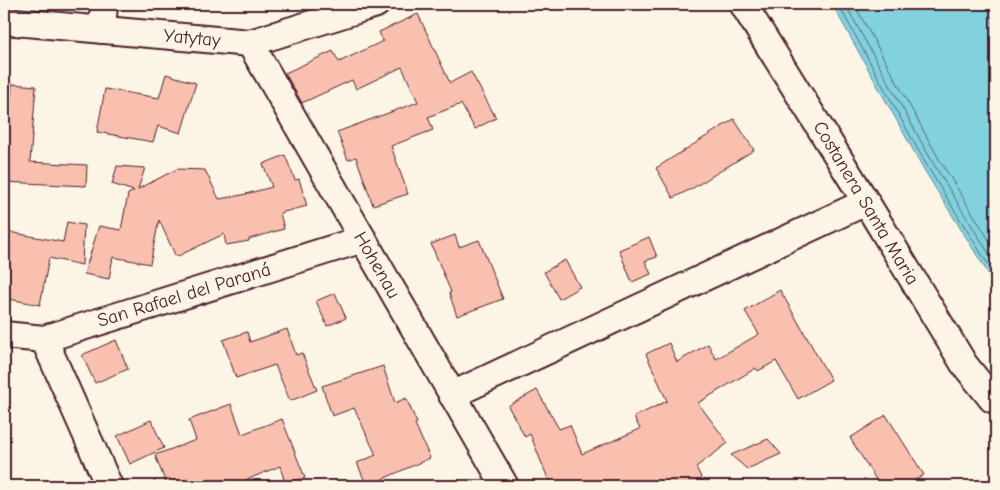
<svg xmlns="http://www.w3.org/2000/svg" width="1000" height="490" viewBox="0 0 1000 490" font-family="'Comic Neue',sans-serif">
<style>
.water{fill:#81d1de;stroke:#6b8a96}
.lines{fill:none;stroke-linecap:round;stroke-linejoin:round}
.shore{stroke:#606673;stroke-width:1}
.building{fill:#f9c0af;stroke:#4a1f2b}
.minor-casing{stroke:#4a1f2b;stroke-width:30}
.minor{stroke:#fcf5e5;stroke-width:26}
.labels{text-anchor:middle;dominant-baseline:central;stroke-width:5;stroke-linejoin:round;paint-order:stroke}
.street-label{font-size:19px;fill:#4a1f2b;stroke:#fcf5e5}
</style>
<rect width="100%" height="100%" fill="#fcf5e5"/>
<filter id="ink" filterUnits="userSpaceOnUse"><feTurbulence type="fractalNoise" baseFrequency=".02" numOctaves="2"/><feDisplacementMap in="SourceGraphic" scale="10" xChannelSelector="R" yChannelSelector="G"/><feConvolveMatrix kernelMatrix="1 2 1 2 8 2 1 2 1" color-interpolation-filters="sRGB"/></filter>
<g filter="url(#ink)">
<!-- water -->
<path class="water" d="M832,4H996V286L923,168Z"/>
<g class="lines">
<!-- shore -->
<g class="shore">
<path d="M838,4L927,166L996,277"/>
<path d="M845,4L933,163L996,265"/>
<path d="M854,4L939,159L996,251"/>
</g>
</g>
<!-- building -->
<g class="building">
<path d="M418,14L450,83L471,72L496,118L475,129L461,104L428,117L433,130L391,146L408,194L373,205L356,157L348,160L337,132L418,102L402,67L356,89L352,80L302,103L285,73L333,51L339,62L383,41L379,32Z"/>
<path d="M166,74L196,83L181,133L158,126L153,142L97,132L105,89L159,98Z"/>
<path d="M12,84L36,86L30,162L87,165L86,186L4,182V161H6Z"/>
<path d="M734,119L754,150L693,188L673,198L656,168Z"/>
<path d="M285,155L295,180L299,179L307,206L280,213L284,229L249,239V241L226,245L224,234L176,257L159,220L150,264L113,257L109,279L84,274L99,226L121,230L128,194L134,191L112,184L117,166L145,168L138,189L177,169L205,170L219,199L242,195L272,187L263,164Z"/>
<path d="M67,222L84,225L82,265L49,258L40,305L4,298V262L9,232L63,242Z"/>
<path d="M455,235L459,247L479,240L503,299L457,316L449,293L451,292L431,244Z"/>
<path d="M649,237L657,257L645,261L651,274L632,282L619,250Z"/>
<path d="M565,260L580,287L559,299L544,272Z"/>
<path d="M780,290L831,380L798,399L776,361L758,371L756,368L698,403L728,443L696,467L705,486H551L530,434L525,437L508,406L537,390L559,429L570,425L582,454L640,429L634,417L667,401L646,354L669,343L677,362L708,344L716,359L759,334L745,311Z"/>
<path d="M335,293L346,318L327,326L316,301Z"/>
<path d="M287,329L296,355L302,353L317,390L290,401L275,365L236,378L223,340L247,332L250,342Z"/>
<path d="M116,340L128,369L95,383L82,355Z"/>
<path d="M383,366L395,403L406,398L417,423L415,424L430,458L367,486L357,463L376,455L354,408L332,416L322,386Z"/>
<path d="M231,404L242,434L282,419L305,478L285,483L280,466L246,480L248,486H167L155,455L196,440L189,420Z"/>
<path d="M886,415L924,475L905,486H880L850,438Z"/>
<path d="M151,420L164,448L130,464L117,436Z"/>
<path d="M768,439L781,454L747,469L731,455Z"/>
</g>
<g class="lines">
<defs>
<g id="minor">
<path d="M743,4L866,202L964,364L992,399"/>
<path d="M4,21L250,43L376,4"/>
<path d="M102,30L104,4"/>
<path d="M250,43L505,486"/>
<path d="M4,335L44,339L363,239"/>
<path d="M44,339L109,486"/>
<path d="M452,395L866,202"/>
</g>
</defs>
<!-- minor casing -->
<use href="#minor" class="minor-casing"/>
<!-- minor -->
<use href="#minor" class="minor"/>
</g>
</g>
<g class="labels">
<!-- street labels -->
<g class="street-label">
<text transform="translate(192 38) rotate(5)">Yatytay</text>
<text transform="translate(866 203) rotate(59)">Costanera Santa Maria</text>
<text transform="translate(377 265) rotate(60)">Hohenau</text>
<text transform="translate(184 295) rotate(-17)">San Rafael del Paraná</text>
</g>
</g>
<!-- margin -->
<rect width="1000" height="490" fill="none" stroke="#fcf5e5" stroke-width="20"/>
<rect x="10" y="10" width="980" height="470" fill="none" stroke="#4a1f2b" stroke-width="2" filter="url(#ink)"/>
</svg>
